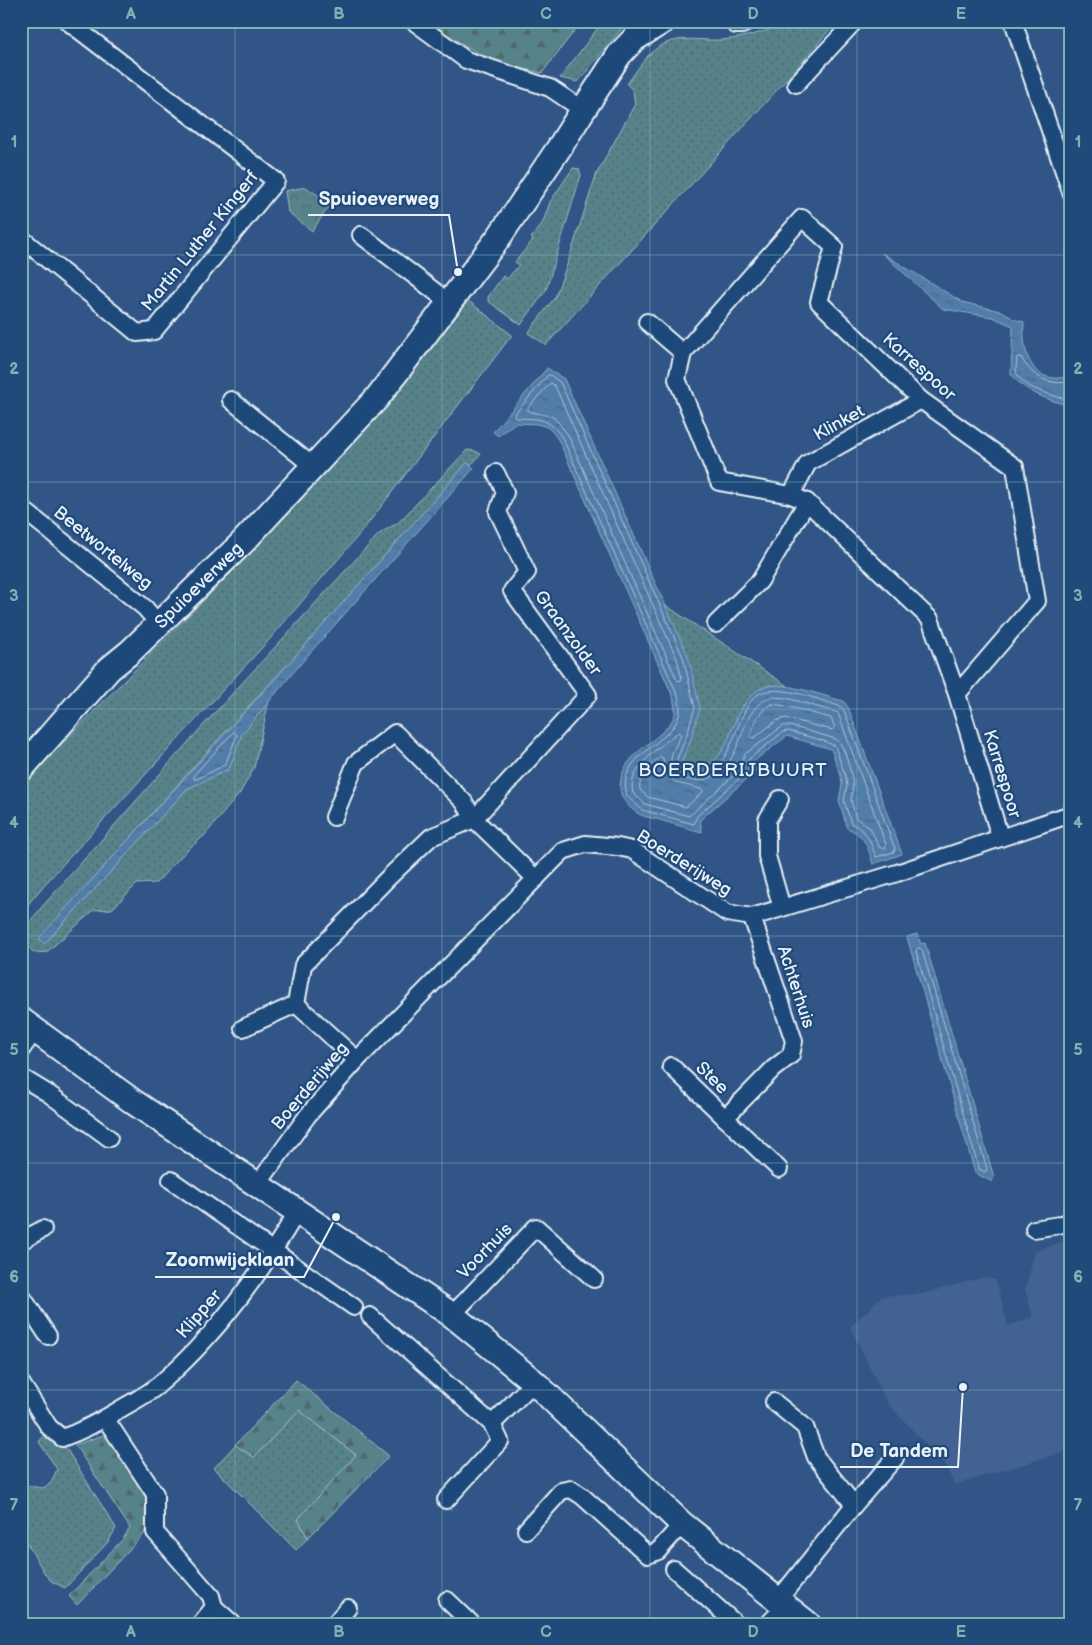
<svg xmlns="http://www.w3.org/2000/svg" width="1092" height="1645" viewBox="0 0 1092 1645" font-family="'Balsamiq Sans',sans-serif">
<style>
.built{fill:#426291}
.grass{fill:url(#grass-dots);stroke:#a0bac1}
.forest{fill:url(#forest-firs);stroke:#a0bac1}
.park{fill:url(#park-crowns);stroke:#a0bac1}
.water{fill:url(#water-ripples);stroke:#8dabc9}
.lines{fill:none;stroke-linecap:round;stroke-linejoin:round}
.shore{stroke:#acc3d8;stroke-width:1}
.street-casing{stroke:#e8f1f8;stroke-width:20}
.secondary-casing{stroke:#e8f1f8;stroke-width:28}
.street{stroke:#1f4a7a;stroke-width:16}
.secondary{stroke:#1f4a7a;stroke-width:24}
.grid{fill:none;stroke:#7cb4b3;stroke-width:1;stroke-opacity:0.55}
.labels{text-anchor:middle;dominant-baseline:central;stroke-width:4.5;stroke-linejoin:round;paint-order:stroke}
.street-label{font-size:18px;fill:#e8f1f8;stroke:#1f4a7a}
.neighbourhood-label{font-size:19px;letter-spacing:1px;fill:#e8f1f8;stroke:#1f4a7a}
.leader{fill:none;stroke:#e8f1f8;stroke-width:2}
.callout-dot{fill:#e8f1f8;stroke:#1f4a7a;stroke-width:2}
.callout-label{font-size:19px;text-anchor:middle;font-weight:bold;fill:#e8f1f8;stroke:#1f4a7a;stroke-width:4.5;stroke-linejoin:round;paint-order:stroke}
.neatline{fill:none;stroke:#7cb4b3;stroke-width:2}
.grid-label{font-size:16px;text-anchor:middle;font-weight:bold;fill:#7cb4b3}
</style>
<defs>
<pattern id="grass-dots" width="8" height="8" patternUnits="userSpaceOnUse" patternTransform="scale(1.25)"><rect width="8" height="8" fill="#57828a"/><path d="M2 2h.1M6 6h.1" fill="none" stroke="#4f686d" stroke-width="1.8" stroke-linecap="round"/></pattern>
<pattern id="forest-firs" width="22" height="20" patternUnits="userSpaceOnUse" patternTransform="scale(1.25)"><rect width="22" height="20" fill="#57828a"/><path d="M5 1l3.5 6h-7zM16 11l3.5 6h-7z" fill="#4f686d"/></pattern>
<pattern id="park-crowns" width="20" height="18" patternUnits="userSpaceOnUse" patternTransform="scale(1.25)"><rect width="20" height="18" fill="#57828a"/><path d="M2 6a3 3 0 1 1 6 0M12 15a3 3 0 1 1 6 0" fill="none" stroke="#4f686d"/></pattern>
<pattern id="water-ripples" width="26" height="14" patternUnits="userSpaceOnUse" patternTransform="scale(1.25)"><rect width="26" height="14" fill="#517da9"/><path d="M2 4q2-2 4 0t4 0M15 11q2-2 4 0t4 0" fill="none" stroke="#4c657e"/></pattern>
</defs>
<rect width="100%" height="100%" fill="#315586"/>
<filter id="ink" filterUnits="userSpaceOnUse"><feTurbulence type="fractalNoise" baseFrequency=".02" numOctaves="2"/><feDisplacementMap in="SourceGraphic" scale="10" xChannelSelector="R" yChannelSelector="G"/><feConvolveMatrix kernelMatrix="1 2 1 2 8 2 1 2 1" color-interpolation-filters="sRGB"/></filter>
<g filter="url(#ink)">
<!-- built -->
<path class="built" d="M1071,1239V1450L954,1485L946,1466L887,1403L850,1327L882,1296L922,1294L984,1277L996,1280L1008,1326L1033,1317L1025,1290L1035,1251Z"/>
<!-- grass -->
<g class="grass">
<path d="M603,21H628L578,82L560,78Z"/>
<path d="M788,21H837L804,60L546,345L528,333L555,297L568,262L596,175L635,104L633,91L627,84C637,71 645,55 660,46C679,35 700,41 721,40C744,38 767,32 788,21Z"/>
<path d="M573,168L579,169L581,175L546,290L521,325L488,301V297L503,276L507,279L519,265L515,262L533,240L531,238L543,222L550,202Z"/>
<path d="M466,299L512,335L363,530L269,640L44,885L21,913V785L227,577L366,425L456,317Z"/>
<path d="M467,450L475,451L481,454L471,465L467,463L292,660L234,722L39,939L45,943L187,789L229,769L242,734L269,701L254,768L240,793L204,836L187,850L156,883L137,884L112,909L94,910L47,952L34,953L21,939C24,927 33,918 41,908L199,730L379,534L399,522Z"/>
<path d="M665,605L789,687L769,685C761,691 747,699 742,707C728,731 724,775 687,768L682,760L691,739Z"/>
<path d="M299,1410L357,1456L298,1519L308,1538L296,1550L214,1468L235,1445L254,1457Z"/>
<path d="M45,1433L64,1445L116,1528L108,1542L65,1588L51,1581L45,1574L21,1533V1485L43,1488L51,1483L57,1469L39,1442Z"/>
</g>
<!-- forest -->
<g class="forest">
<path d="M425,21H582L542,73L491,61Z"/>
<path d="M296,1380L389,1456L308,1538L298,1519L356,1455L299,1410L254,1457L235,1445Z"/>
<path d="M106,1434C118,1451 143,1480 147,1500C150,1511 147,1524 144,1534L77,1605L69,1596L123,1539L130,1528L75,1445Z"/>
</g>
<!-- park -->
<path class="park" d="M306,187L331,204L312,231L288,212L285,191Z"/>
<!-- water -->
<g class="water">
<path d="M882,253L962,302L1004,312L1013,319L1024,322C1022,353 1031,387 1071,376V406C1048,400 1026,393 1011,374L1013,326L992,317L943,309Z"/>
<path d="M547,368L564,379L688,656L700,708L691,739L682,760L687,767C736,779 726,695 768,686C786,682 824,696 843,701L848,707L902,854L873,864C868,847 865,835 847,828L839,800L842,785L841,776L831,749L787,736L753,762L757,770L700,820L702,832C687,828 672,824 657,819C652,818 644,817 639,814C629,808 620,799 620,787C621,752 658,744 673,719C677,712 674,704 673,697L559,441L551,430L547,427L537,424L515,423L498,436L493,432Z"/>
<path d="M467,463L474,468L302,662L242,734L229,769L187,789L44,944L39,938L292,660Z"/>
<path d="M917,934L921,944L925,943L994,1177L992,1182L975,1173L907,937Z"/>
</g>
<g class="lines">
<!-- shore -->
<g class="shore">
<path d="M550,375L560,382L683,657L695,708L686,737L677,759C678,765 682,771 689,773C734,784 732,714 757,695C774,682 820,700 839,706L844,710L895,849L894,852L876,857C869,839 869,833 851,823L844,800L847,785L845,775L835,746L824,741L788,731L783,732L750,758L748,762L749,770L697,816L694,824L642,810L627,796C615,754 672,745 679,715C681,709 679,702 678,696L563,439C548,417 541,419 516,418L514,417L515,414L547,376Z"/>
<path d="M1071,381C1049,387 1031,376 1021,357H1017C1017,362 1015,369 1017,374C1024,389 1056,397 1071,400"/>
<path d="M551,383L555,386L677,659L682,679L680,681L677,680L568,435L559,423L553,417L528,411V408Z"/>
<path d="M771,697L787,698L838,713L886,845V848H880L870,828L856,818L851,800L853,785L851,773L845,753L840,743L836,739L790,726H783L745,754L742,760V768L689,816L645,804L633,793C626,768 662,746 678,732L681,735C678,742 671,752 671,760C671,764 673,767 676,770C685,784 704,783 717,774C745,756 739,707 771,697Z"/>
<path d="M772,704L786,706L831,718L835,728L832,730L785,718L776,721L754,738H752L750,735C755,723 759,709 772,704Z"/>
<path d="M234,732L237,735L225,765L197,779H194V775Z"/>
<path d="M660,757L663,758C667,789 683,782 703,790V792L686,807L648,797L640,790C638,776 650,765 660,757Z"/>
<path d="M920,948L922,950L987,1169L985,1172L979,1169L916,951L917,949Z"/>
</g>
<defs>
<g id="street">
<path d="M413,21L466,60L550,88L583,110"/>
<path d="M1013,21L1071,192"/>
<path d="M796,84L855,21"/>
<path d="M361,235L450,303"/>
<path d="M21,238L137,333L154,331L276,181L67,21"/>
<path d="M647,322L683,353"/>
<path d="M231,400L314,467"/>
<path d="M791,495L808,463L921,400"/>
<path d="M21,506L25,511L145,608L158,623"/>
<path d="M716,624L760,581L807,502"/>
<path d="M957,694L1037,601L1015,467L921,400L819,302L834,247L802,218L683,353L677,379L719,482L791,495L807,502L930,619L957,694L1000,837"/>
<path d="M780,799L767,820V856L782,908"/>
<path d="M334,817L356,763L395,733L464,802L474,819L536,879"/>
<path d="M752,917L794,1041L791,1055L773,1069L725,1118L779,1169"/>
<path d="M296,1004L357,1060"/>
<path d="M243,1028L296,1004L303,965L389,877L431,837L474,819L588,695L512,591L527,572L498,512L505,492L496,473"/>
<path d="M21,1050L36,1029"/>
<path d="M671,1066L725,1118"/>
<path d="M21,1077L49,1094L109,1138"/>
<path d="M171,1180L354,1307"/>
<path d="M258,1184L308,1115L357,1060L563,851L585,844L618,847L632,850L727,913L752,917L897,873L1071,814"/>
<path d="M1034,1229L1059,1225L1071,1221"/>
<path d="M21,1241L43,1229"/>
<path d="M21,1295L48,1336"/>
<path d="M452,1315L536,1227L594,1279"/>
<path d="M370,1316L492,1424L534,1382"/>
<path d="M21,1383L49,1427L62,1438C82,1431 99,1422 117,1411C130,1403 145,1396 156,1387C214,1339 259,1276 297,1212"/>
<path d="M774,1402L805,1427L816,1457L854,1505L779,1599"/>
<path d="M105,1418L155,1494V1532L211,1596L214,1607L200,1624"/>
<path d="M446,1500L500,1441L492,1424"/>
<path d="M854,1505L895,1458"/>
<path d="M526,1530L561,1491L571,1489L582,1496L648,1555L658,1551L682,1524"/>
<path d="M674,1569L736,1624"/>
<path d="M447,1600L472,1624"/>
<path d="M214,1607L233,1624"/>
<path d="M334,1624L348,1608"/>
<path d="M768,1624L786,1606"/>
</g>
<g id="secondary">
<path d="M737,21H741"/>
<path id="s1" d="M21,769L109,669L130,652L242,543L377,398L499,237L559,148L583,110L619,55L634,39L663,21"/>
<path d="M21,1020L135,1103L452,1315L534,1382L682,1524L808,1624"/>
</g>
</defs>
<!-- street casing -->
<use href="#street" class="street-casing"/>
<!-- secondary casing -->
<use href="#secondary" class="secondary-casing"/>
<!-- street -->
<use href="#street" class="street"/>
<!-- secondary -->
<use href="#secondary" class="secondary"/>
</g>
</g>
<!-- grid -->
<path class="grid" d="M235,21V1624M442,21V1624M650,21V1624M857,21V1624M21,255H1071M21,482H1071M21,709H1071M21,936H1071M21,1163H1071M21,1390H1071"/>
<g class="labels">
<!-- street labels -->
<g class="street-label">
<text transform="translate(200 241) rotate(-51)">Martin Luther Kingerf</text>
<text transform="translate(919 367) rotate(42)">Karrespoor</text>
<text transform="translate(839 423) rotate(-29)">Klinket</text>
<text transform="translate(103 548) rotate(39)">Beetwortelweg</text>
<text stroke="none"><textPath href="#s1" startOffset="256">Spuioeverweg</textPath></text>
<text transform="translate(568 633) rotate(54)">Graanzolder</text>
<text transform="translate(1002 774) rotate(73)">Karrespoor</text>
<text transform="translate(684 863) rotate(32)">Boerderijweg</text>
<text transform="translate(796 987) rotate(72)">Achterhuis</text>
<text transform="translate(712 1078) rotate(44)">Stee</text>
<text transform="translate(310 1086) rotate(-50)">Boerderijweg</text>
<text transform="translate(485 1251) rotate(-46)">Voorhuis</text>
<text transform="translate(199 1314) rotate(-49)">Klipper</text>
</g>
<!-- neighbourhood labels -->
<g class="neighbourhood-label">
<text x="733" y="770">BOERDERIJBUURT</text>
</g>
</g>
<!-- callouts -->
<path class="leader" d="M458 272L449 215H308M336 1217L304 1277H155M963 1387L958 1467H840"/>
<g class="callout-dot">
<circle cx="458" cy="272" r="5"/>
<circle cx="336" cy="1217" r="5"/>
<circle cx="963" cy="1387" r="5"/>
</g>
<g class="callout-label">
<text x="379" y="205">Spuioeverweg</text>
<text x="230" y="1266">Zoomwijcklaan</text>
<text x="899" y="1457">De Tandem</text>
</g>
<!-- margin -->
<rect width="1092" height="1645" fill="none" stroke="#1f4a7a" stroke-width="55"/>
<rect x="28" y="28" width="1036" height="1590" class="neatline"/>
<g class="grid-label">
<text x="131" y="19">A</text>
<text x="339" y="19">B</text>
<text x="546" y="19">C</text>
<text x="753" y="19">D</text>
<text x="961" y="19">E</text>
<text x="14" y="147">1</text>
<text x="1078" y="147">1</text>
<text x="14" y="374">2</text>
<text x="1078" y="374">2</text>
<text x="14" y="601">3</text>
<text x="1078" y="601">3</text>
<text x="14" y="828">4</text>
<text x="1078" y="828">4</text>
<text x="14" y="1055">5</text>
<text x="1078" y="1055">5</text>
<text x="14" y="1282">6</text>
<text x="1078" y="1282">6</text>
<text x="14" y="1510">7</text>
<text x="1078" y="1510">7</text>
<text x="131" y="1637">A</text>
<text x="339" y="1637">B</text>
<text x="546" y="1637">C</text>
<text x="753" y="1637">D</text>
<text x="961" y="1637">E</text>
</g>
</svg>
